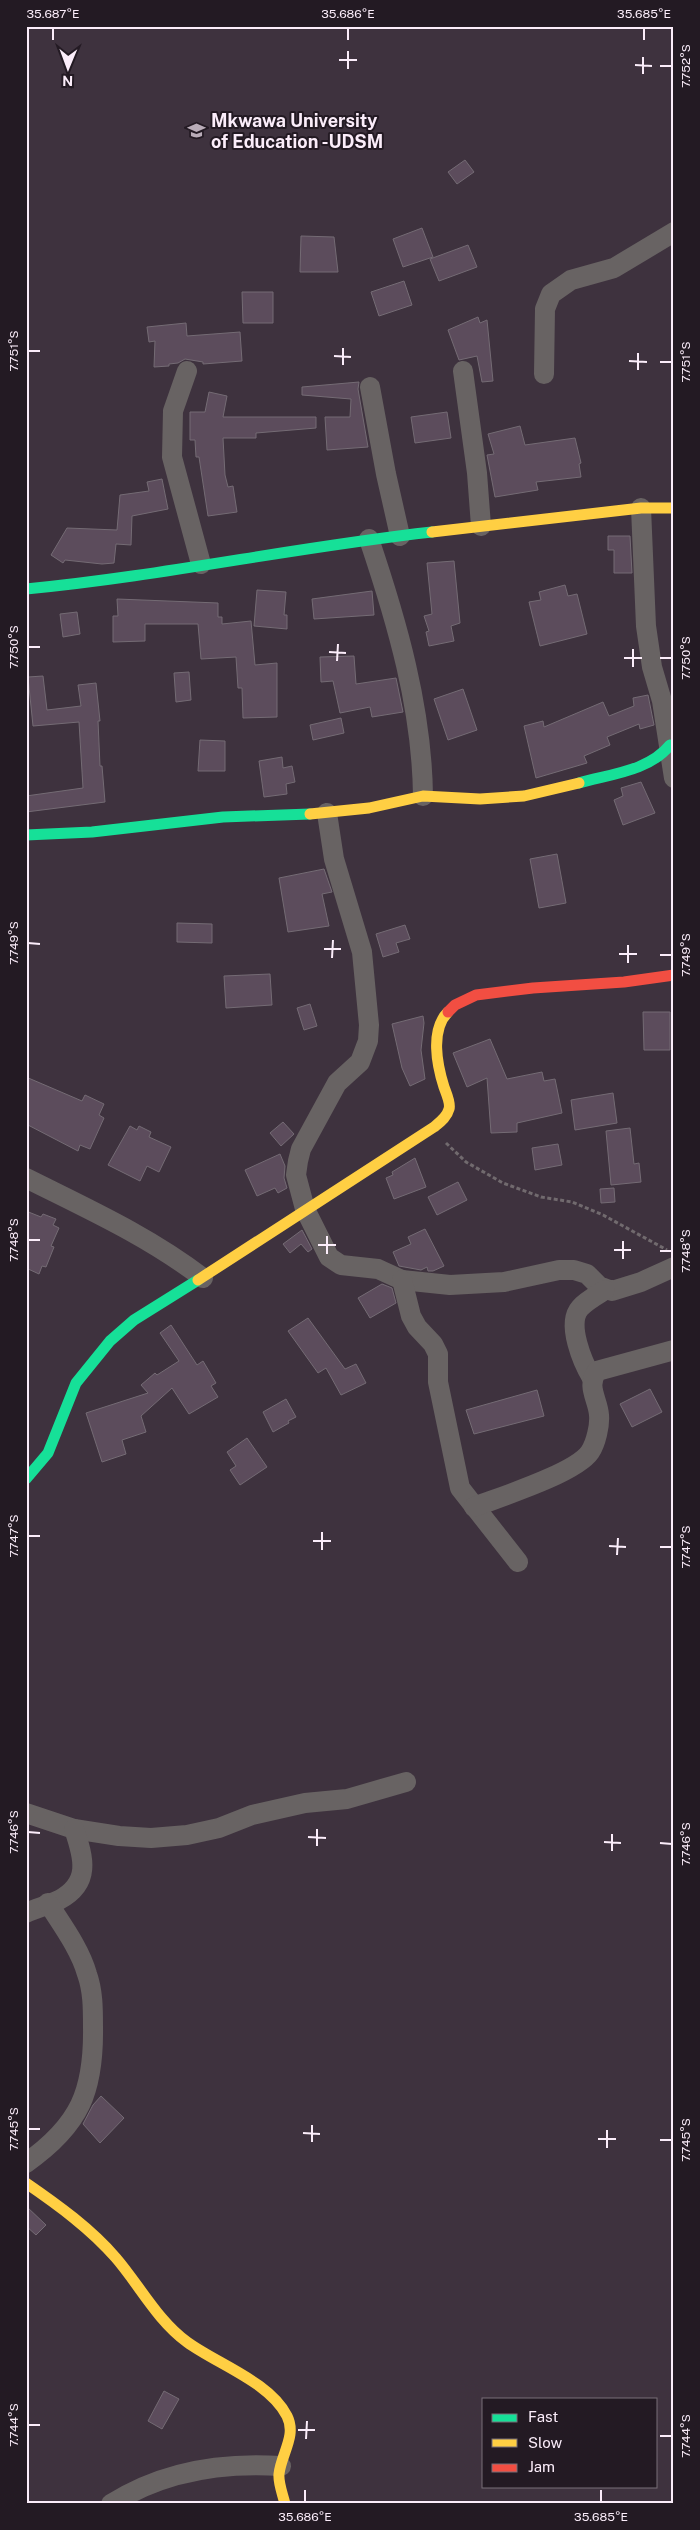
<svg xmlns="http://www.w3.org/2000/svg" width="700" height="2530" viewBox="0 0 700 2530" font-family="'Public Sans',sans-serif">
<style>
.building{fill:#5c4c5c;stroke:#746b74}
.lines{fill:none;stroke-linecap:round;stroke-linejoin:round}
.path{stroke:#716a6e;stroke-width:3;stroke-dasharray:4 2.5;stroke-linecap:butt}
.street{stroke:#686363;stroke-width:20}
.fast{stroke:#16e098;stroke-width:11}
.slow{stroke:#ffcf43;stroke-width:11}
.jam{stroke:#f24e42;stroke-width:11}
.ticks{fill:none;stroke:#fbedfa;stroke-width:2}
.labels{text-anchor:middle;dominant-baseline:central;stroke-width:4;stroke-linejoin:round;paint-order:stroke}
.poi-label{font-size:18px;font-weight:bold;fill:#fbedfa;stroke:#231a23;text-anchor:start}
.neatline{fill:none;stroke:#fbedfa;stroke-width:2}
.ticks-label{font-size:12px;text-anchor:middle;fill:#fbedfa}
</style>
<rect width="100%" height="100%" fill="#3e323e"/>
<!-- building -->
<g class="building">
<path d="M465,160L474,172L457,184L448,172Z"/>
<path d="M422,228L433,257L403,267L393,239Z"/>
<path d="M301,236L334,237L338,272H300Z"/>
<path d="M468,245L477,267L439,281L430,259Z"/>
<path d="M404,281L412,305L379,316L371,292Z"/>
<path d="M242,292H273V323H243Z"/>
<path d="M478,317L480,323L487,320L493,381L482,382L477,356L459,360L448,330Z"/>
<path d="M186,323L187,336L240,332L242,361L203,364V362L185,359L178,363L169,364V366L154,367L155,341L149,342L147,327Z"/>
<path d="M359,382L358,389L368,447L327,450L325,417H350L351,399L302,395V387Z"/>
<path d="M209,392L227,396L223,417H316V428L256,433V438H223L225,475L228,487L233,486L237,512L208,516L199,457H196L195,440H190V412H205Z"/>
<path d="M447,412L451,438L415,443L411,417Z"/>
<path d="M520,426L525,445L575,438L581,463L579,464L581,477L536,482L538,490L495,497L487,455L494,454L488,434Z"/>
<path d="M162,479L168,509L132,516L131,545L116,544L114,563L102,564L65,560L63,563L51,555L67,528L117,530L120,495L149,491L147,482Z"/>
<path d="M608,536H630L632,573H614V550H608Z"/>
<path d="M454,561L460,623L451,626L454,641L429,646L426,632L429,631L424,616L432,614L427,563Z"/>
<path d="M565,585L568,596L577,594L587,634L540,646L529,602L541,600L539,592Z"/>
<path d="M257,590L286,592L284,615H287V629L254,626Z"/>
<path d="M372,591L374,615L314,619L312,599Z"/>
<path d="M117,599L218,603V617H222V624L251,621L255,665L277,663V717L243,718L242,688H238L236,657L201,659L198,624H145V641L113,642V616H118Z"/>
<path d="M77,612L80,634L63,637L60,614Z"/>
<path d="M354,656L356,684L396,678L403,712L372,717L370,707L340,713L333,681L321,682L320,657Z"/>
<path d="M189,672L191,700L176,702L174,673Z"/>
<path d="M43,676L47,710L81,706L78,685L96,683L100,721H98L100,766H102L105,802L26,812V796L83,788L79,722L33,726L28,677Z"/>
<path d="M463,689L477,730L448,740L434,699Z"/>
<path d="M648,695L654,725L640,729L639,724L607,737L610,745L584,756L587,763L536,778L524,726L543,721L544,727L603,702L609,716L634,706L633,698Z"/>
<path d="M341,718L344,733L313,740L310,725Z"/>
<path d="M200,740L225,741V771H198Z"/>
<path d="M282,757L283,768L292,766L295,782L286,784L287,794L264,797L259,761Z"/>
<path d="M641,782L655,813L623,825L614,800L623,796L621,788Z"/>
<path d="M557,854L566,903L539,908L530,859Z"/>
<path d="M324,869L332,892L322,894L329,926L288,932L279,878Z"/>
<path d="M177,923L212,924V943L177,942Z"/>
<path d="M405,925L410,939L396,943L399,952L383,957L376,934Z"/>
<path d="M270,974L272,1005L226,1008L224,976Z"/>
<path d="M310,1004L317,1026L304,1030L297,1008Z"/>
<path d="M643,1012H670V1050H644Z"/>
<path d="M423,1016L424,1023L421,1050L425,1079L410,1086L402,1068L392,1024Z"/>
<path d="M490,1039L507,1079L542,1072L544,1081L555,1079L562,1113L517,1123V1132L491,1133L487,1078L467,1087L453,1053Z"/>
<path d="M26,1077L82,1101L85,1095L104,1104L99,1115L104,1118L90,1149L80,1145L78,1151L26,1124Z"/>
<path d="M613,1093L617,1123L575,1130L571,1100Z"/>
<path d="M283,1122L294,1134L281,1146L270,1133Z"/>
<path d="M130,1126L137,1130L139,1126L151,1132L149,1137L171,1147L159,1172L147,1166L140,1181L108,1165Z"/>
<path d="M630,1128L634,1164L639,1163L641,1182L611,1185L606,1131Z"/>
<path d="M558,1144L562,1165L535,1170L532,1148Z"/>
<path d="M280,1154L285,1166L284,1178L287,1188L278,1193L275,1188L257,1196L245,1170Z"/>
<path d="M415,1158L426,1187L394,1199L386,1178L393,1175L392,1172Z"/>
<path d="M458,1182L467,1200L437,1215L428,1197Z"/>
<path d="M614,1188L615,1202L601,1203L600,1189Z"/>
<path d="M26,1211L41,1217L43,1214L56,1219L53,1225L59,1228L51,1246L54,1247L46,1267L42,1266L39,1274L26,1268Z"/>
<path d="M425,1229L444,1266L433,1271H428L427,1267L421,1270L399,1266L393,1252L411,1244L408,1237Z"/>
<path d="M302,1230L312,1249L308,1252L301,1244L290,1253L283,1244Z"/>
<path d="M382,1284L392,1288L396,1303L370,1318L358,1298Z"/>
<path d="M308,1318L345,1369L356,1364L366,1383L341,1395L326,1368L318,1373L288,1331Z"/>
<path d="M171,1325L197,1365L203,1361L216,1383L211,1386L218,1397L189,1414L172,1388L141,1416L146,1432L122,1440L126,1454L102,1462L86,1413L148,1393L141,1385L155,1373L157,1375L179,1361L160,1333Z"/>
<path d="M650,1389L662,1412L632,1427L620,1404Z"/>
<path d="M537,1390L544,1416L474,1434L466,1410Z"/>
<path d="M286,1399L296,1417L288,1421L289,1423L273,1432L263,1412Z"/>
<path d="M247,1438L267,1467L240,1485L230,1470L236,1466L227,1452Z"/>
<path d="M101,2096L124,2118L100,2143L83,2124L93,2105Z"/>
<path d="M26,2206L46,2225L36,2235L26,2226Z"/>
<path d="M164,2391L179,2399L162,2429L148,2421Z"/>
</g>
<g class="lines">
<!-- path -->
<path class="path" d="M446,1143L466,1162L503,1183L541,1197L572,1202L603,1215L667,1250"/>
<!-- street -->
<g class="street">
<path d="M187,371L173,411L172,457L201,564"/>
<path d="M463,371L477,473L481,526"/>
<path d="M544,374L545,309L551,294L571,280L614,268L674,232"/>
<path d="M370,387L386,474L400,536"/>
<path d="M641,508L646,626L652,667L662,701L674,778"/>
<path d="M369,539C397,622 422,708 423,796"/>
<path d="M327,813L334,859L362,952L369,1025L368,1041L360,1062L337,1083L301,1149L298,1161L296,1175L305,1209L329,1257L341,1265L378,1269L402,1280L450,1285L504,1282L559,1270H574L587,1274L599,1286L612,1291L641,1282L674,1267"/>
<path d="M26,1178C88,1209 148,1236 203,1278"/>
<path d="M402,1280L411,1316L417,1327L433,1344L438,1354V1382L460,1488L518,1562"/>
<path d="M592,1378C583,1363 566,1324 580,1308C586,1301 597,1295 605,1290"/>
<path d="M474,1507C500,1497 576,1473 590,1452C596,1443 600,1425 599,1415C598,1399 586,1387 597,1371L674,1350"/>
<path d="M26,1813L74,1829L119,1836L151,1838L187,1835L219,1828L252,1815L305,1803L347,1799L406,1782"/>
<path d="M26,1913C37,1908 49,1905 59,1900C91,1883 84,1858 74,1829"/>
<path d="M26,2163C80,2125 94,2091 93,2027C93,2008 93,1991 87,1974C80,1949 62,1925 48,1903"/>
<path d="M111,2504C163,2471 220,2462 281,2466"/>
</g>
<!-- fast -->
<g class="fast">
<path d="M26,589C162,576 296,547 432,532"/>
<path d="M579,783C611,774 649,771 670,745"/>
<path d="M26,835L92,832L223,817L310,814"/>
<path d="M26,1479L48,1453L76,1383L110,1341L134,1320L198,1280"/>
</g>
<!-- slow -->
<g class="slow">
<path d="M432,532L641,508H674"/>
<path d="M310,814L369,808L423,796L480,799L524,796L579,783"/>
<path d="M198,1280L434,1127C440,1122 447,1117 449,1109C451,1103 446,1093 444,1087C437,1065 430,1030 448,1012"/>
<path d="M26,2183C58,2205 91,2229 116,2258C140,2286 157,2320 187,2342C217,2364 270,2382 287,2416C297,2436 281,2454 279,2474C278,2483 283,2495 285,2504"/>
</g>
<!-- jam -->
<path class="jam" d="M448,1012L455,1005L476,995L533,988L624,982L674,975"/>
</g>
<!-- ticks -->
<path class="ticks" d="M53,40V28M348,40V28M644,40V28M339,60H357M635,65L652,66M660,66H672M348,69V51M643,74V57M28,351H40M334,356L351,357M629,361L647,362M660,362H672M343,365V348M638,370V353M28,647H40M329,652L346,653M624,658H642M660,658H672M337,661L338,644M633,667V649M28,943L40,944M324,949H341M619,954H637M660,955H672M332,958L333,940M628,963V945M28,1240H40M318,1245H336M614,1250H631M660,1251H672M327,1254V1236M623,1259V1241M28,1536H40M313,1541H331M609,1546L626,1547M660,1547H672M322,1550V1532M617,1555L618,1538M28,1832L40,1833M308,1837L326,1838M604,1842L621,1843M660,1843L672,1844M317,1846V1829M612,1851V1834M28,2129H40M303,2133L320,2134M598,2139H616M660,2140H672M312,2142V2125M607,2148V2130M28,2425H40M298,2430H315M660,2436H672M306,2439L307,2421M305,2502V2490M601,2502V2490"/>
<!-- icons -->
<defs>
<symbol id="university-bare" viewBox="-9 -9 18 18"><path d="M0-5L7-2L0 1L-7-2ZM-4 1L0 2.5L4 1V4Q0 6-4 4Z" fill="#b9acb8" stroke="#231a23" stroke-width="2.5" paint-order="stroke"/></symbol>
</defs>
<g fill-rule="evenodd">
<use href="#university-bare" x="184" y="118" width="25" height="25"/>
</g>
<g class="labels">
<!-- poi labels -->
<g class="poi-label">
<text x="211" y="120">Mkwawa University<tspan x="211" dy="21">of Education -UDSM</tspan></text>
</g>
</g>
<!-- border -->
<rect width="700" height="2530" fill="none" stroke="#231a23" stroke-width="55"/>
<!-- legend -->
<rect x="482" y="2398" width="175" height="90" fill="#231a23" stroke="#796e79"/>
<rect x="492" y="2414" width="25" height="8" fill="#16e098" stroke="#796e79"/>
<text x="528" y="2422" font-size="15" fill="#fbedfa">Fast</text>
<rect x="492" y="2439" width="25" height="8" fill="#ffcf43" stroke="#796e79"/>
<text x="528" y="2448" font-size="15" fill="#fbedfa">Slow</text>
<rect x="492" y="2464" width="25" height="8" fill="#f24e42" stroke="#796e79"/>
<text x="528" y="2472" font-size="15" fill="#fbedfa">Jam</text>
<!-- north arrow -->
<g transform="translate(68 68) rotate(181)" stroke="#231a23" stroke-width="4" paint-order="stroke">
<path d="M0-4L9 19L0 12L-9 19Z" fill="#fbedfa"/>
<text y="-8" font-size="14" font-weight="bold" text-anchor="middle" fill="#fbedfa">N</text>
</g>
<rect x="28" y="28" width="644" height="2474" class="neatline"/>
<g class="ticks-label">
<text x="53" y="18">35.687°E</text>
<text x="348" y="18">35.686°E</text>
<text x="644" y="18">35.685°E</text>
<text transform="translate(686 66) rotate(-90)" y="4">7.752°S</text>
<text transform="translate(14 351) rotate(-90)" y="4">7.751°S</text>
<text transform="translate(686 362) rotate(-90)" y="4">7.751°S</text>
<text transform="translate(14 647) rotate(-90)" y="4">7.750°S</text>
<text transform="translate(686 658) rotate(-90)" y="4">7.750°S</text>
<text transform="translate(14 943) rotate(-90)" y="4">7.749°S</text>
<text transform="translate(686 955) rotate(-90)" y="4">7.749°S</text>
<text transform="translate(14 1240) rotate(-90)" y="4">7.748°S</text>
<text transform="translate(686 1251) rotate(-90)" y="4">7.748°S</text>
<text transform="translate(14 1536) rotate(-90)" y="4">7.747°S</text>
<text transform="translate(686 1547) rotate(-90)" y="4">7.747°S</text>
<text transform="translate(14 1832) rotate(-90)" y="4">7.746°S</text>
<text transform="translate(686 1844) rotate(-90)" y="4">7.746°S</text>
<text transform="translate(14 2129) rotate(-90)" y="4">7.745°S</text>
<text transform="translate(686 2140) rotate(-90)" y="4">7.745°S</text>
<text transform="translate(14 2425) rotate(-90)" y="4">7.744°S</text>
<text transform="translate(686 2436) rotate(-90)" y="4">7.744°S</text>
<text x="305" y="2521">35.686°E</text>
<text x="601" y="2521">35.685°E</text>
</g>
</svg>
